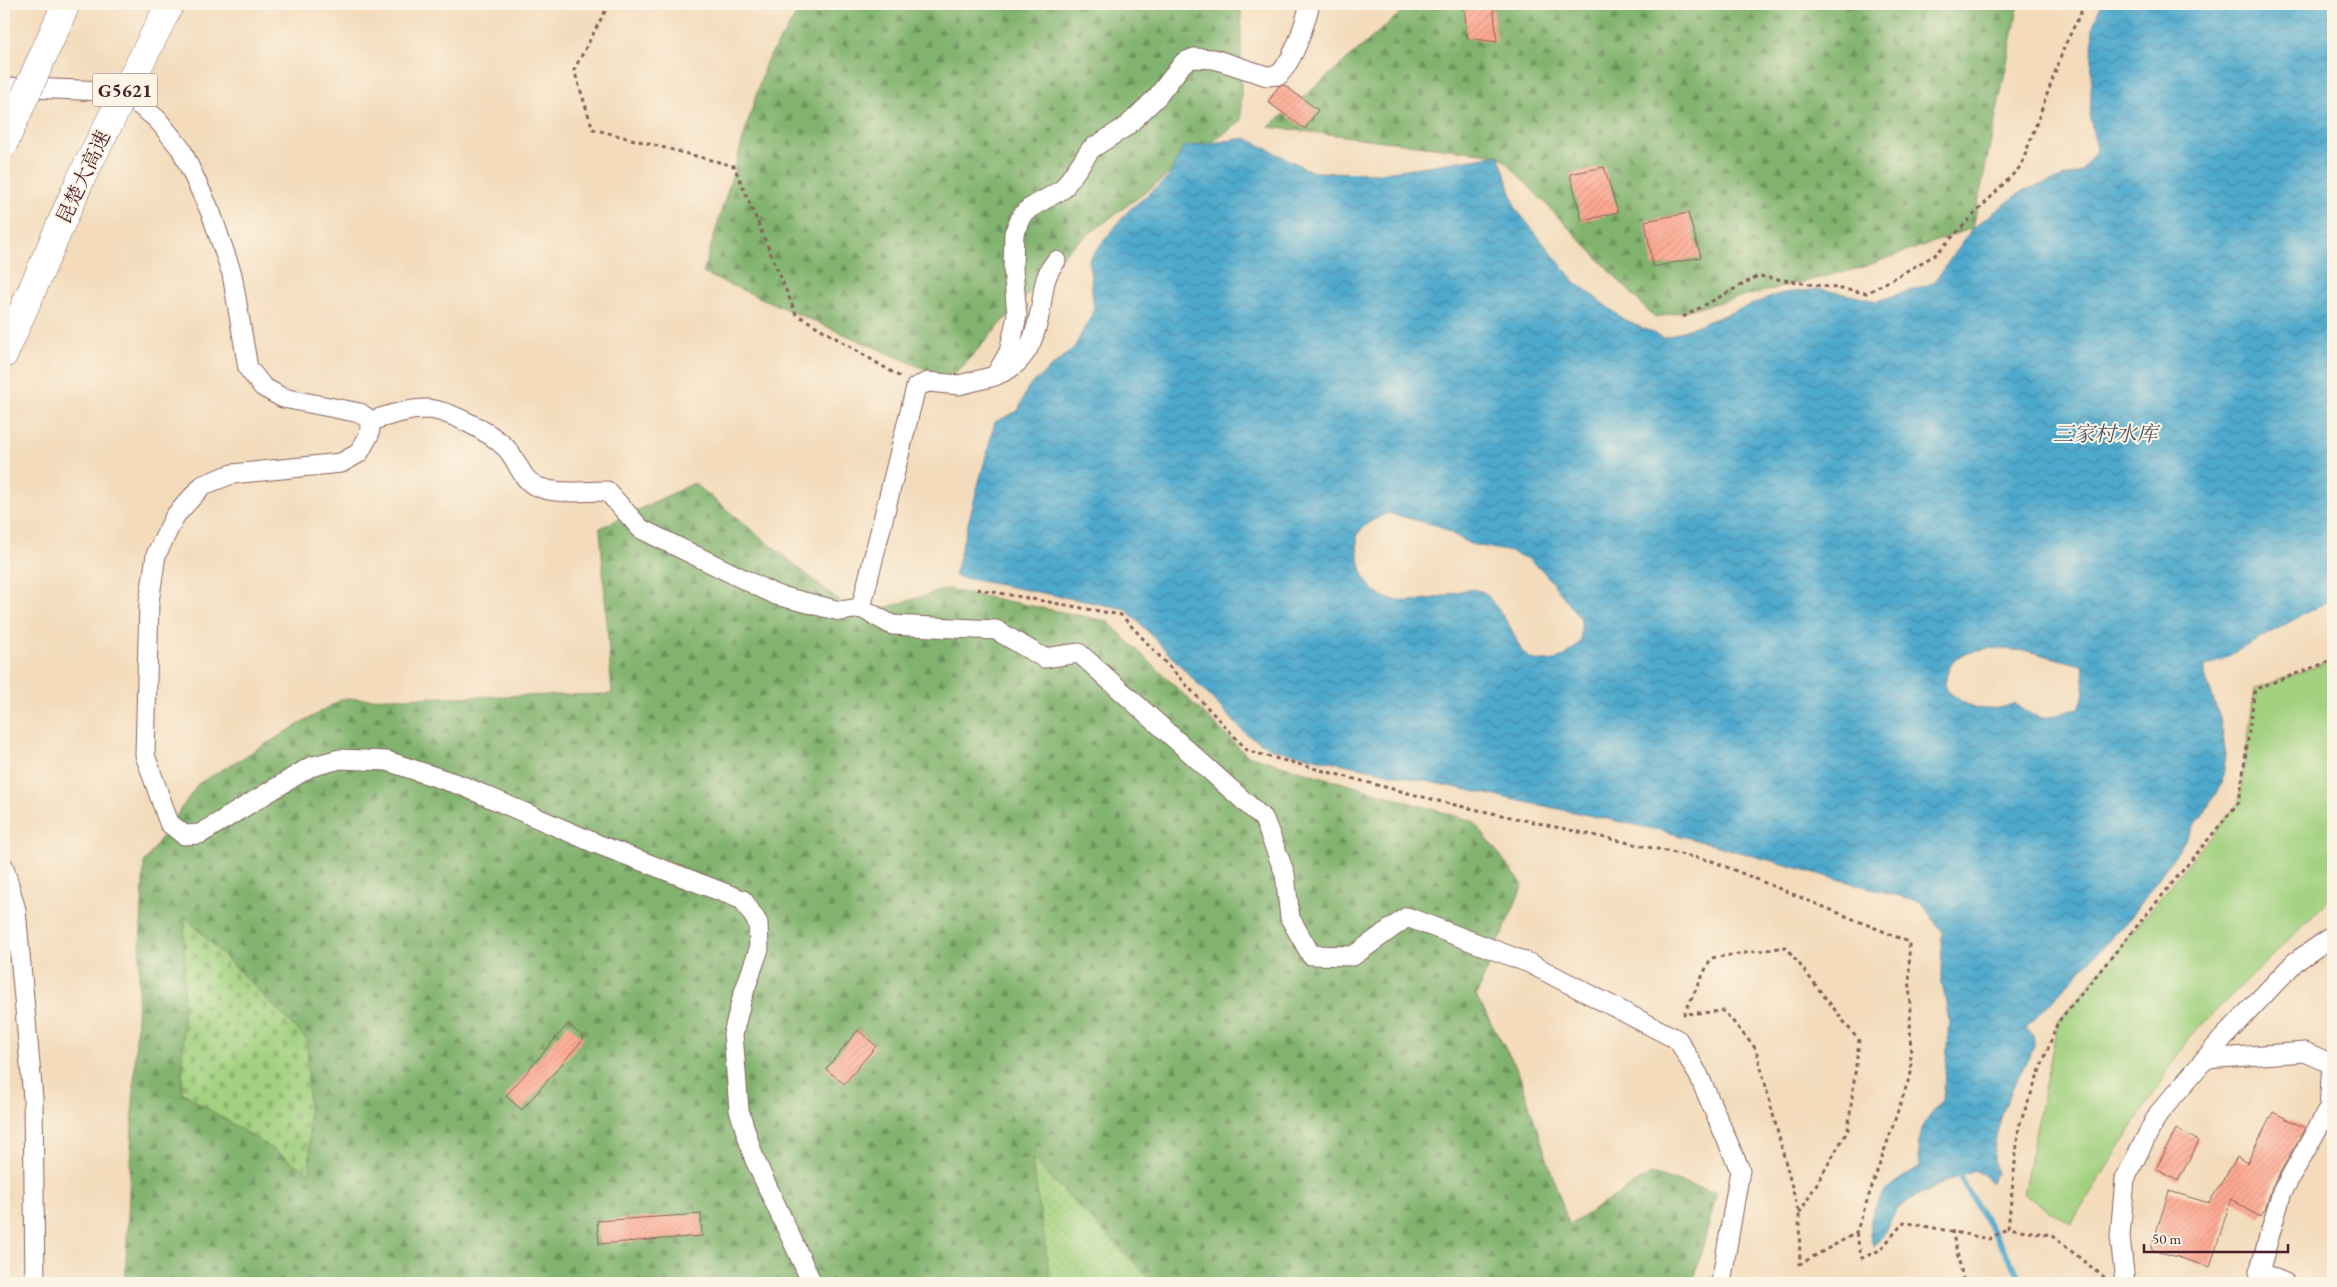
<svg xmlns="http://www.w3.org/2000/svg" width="2337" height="1287" viewBox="0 0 2337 1287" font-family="'EB Garamond','Noto Serif SC',serif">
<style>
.grass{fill:#a2d180;stroke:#767856}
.forest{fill:url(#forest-firs);stroke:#66694c}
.cemetery{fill:url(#cemetery-stones);stroke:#767856}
.park{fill:url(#park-dots);stroke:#767856}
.water{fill:url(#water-waves);stroke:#4c647c;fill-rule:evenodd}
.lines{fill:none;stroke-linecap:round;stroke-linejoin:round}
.stream{stroke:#4ea9cc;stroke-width:5.5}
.building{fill:url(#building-hatch)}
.minor-casing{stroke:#85615d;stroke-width:21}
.highway-casing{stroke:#85615d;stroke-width:29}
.path{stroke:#85615d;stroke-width:3;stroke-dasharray:4 4;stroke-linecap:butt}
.minor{stroke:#fff;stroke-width:19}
.highway{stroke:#fff;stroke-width:28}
.highway-bridge-casing{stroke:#85615d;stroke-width:29;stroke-linecap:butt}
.highway-bridge{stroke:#fff;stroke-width:28}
.labels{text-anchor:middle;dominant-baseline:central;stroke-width:4;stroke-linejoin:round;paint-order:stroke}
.shield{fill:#fcf5e5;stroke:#7f5f63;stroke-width:1}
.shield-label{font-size:19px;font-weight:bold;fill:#4a1f2b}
.street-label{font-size:20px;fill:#4a1f2b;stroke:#fcf5e5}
.water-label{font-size:21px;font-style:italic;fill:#4c566b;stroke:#fcf5e5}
</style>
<defs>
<pattern id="forest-firs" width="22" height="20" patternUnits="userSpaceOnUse" patternTransform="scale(1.25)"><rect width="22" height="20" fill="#81b36e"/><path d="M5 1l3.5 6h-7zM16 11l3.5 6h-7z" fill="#6c915b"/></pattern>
<pattern id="cemetery-stones" width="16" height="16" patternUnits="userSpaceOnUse" patternTransform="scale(1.25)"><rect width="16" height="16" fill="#a2d180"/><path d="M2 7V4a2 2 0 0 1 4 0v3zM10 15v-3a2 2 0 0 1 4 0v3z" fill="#8db36f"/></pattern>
<pattern id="park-dots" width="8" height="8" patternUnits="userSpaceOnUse" patternTransform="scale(1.25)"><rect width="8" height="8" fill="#a2d180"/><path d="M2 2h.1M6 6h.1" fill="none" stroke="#8db36f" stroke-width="1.8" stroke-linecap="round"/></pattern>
<pattern id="water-waves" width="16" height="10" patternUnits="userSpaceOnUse" patternTransform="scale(1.25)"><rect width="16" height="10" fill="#4ea9cc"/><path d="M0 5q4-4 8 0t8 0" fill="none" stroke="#4389a6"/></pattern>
<pattern id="building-hatch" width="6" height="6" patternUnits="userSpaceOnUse" patternTransform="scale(1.25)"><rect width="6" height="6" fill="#fda892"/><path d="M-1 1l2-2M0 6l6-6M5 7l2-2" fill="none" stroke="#da907e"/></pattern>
</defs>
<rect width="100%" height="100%" fill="#fcf5e5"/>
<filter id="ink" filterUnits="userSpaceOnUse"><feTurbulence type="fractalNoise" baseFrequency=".02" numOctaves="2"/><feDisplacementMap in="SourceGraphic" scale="10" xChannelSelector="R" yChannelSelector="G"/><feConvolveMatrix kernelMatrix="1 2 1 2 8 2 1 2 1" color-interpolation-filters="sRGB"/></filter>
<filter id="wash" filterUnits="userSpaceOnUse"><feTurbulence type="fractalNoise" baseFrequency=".0096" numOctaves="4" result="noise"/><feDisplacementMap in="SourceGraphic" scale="20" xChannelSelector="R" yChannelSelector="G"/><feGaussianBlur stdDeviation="1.12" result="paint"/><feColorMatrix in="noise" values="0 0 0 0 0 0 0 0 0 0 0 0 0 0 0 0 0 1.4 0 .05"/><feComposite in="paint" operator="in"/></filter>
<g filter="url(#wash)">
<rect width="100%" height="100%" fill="#f3dbbb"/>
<!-- grass -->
<path class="grass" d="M2333,660V896L2189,1037L2071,1224L2023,1194L2058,1022L2239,802L2255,689Z"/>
<!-- forest -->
<g class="forest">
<path d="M803,4H1241V121L1070,248L950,380L703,273L766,62Z"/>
<path d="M1411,4H2019L1973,228L1860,268L1655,318L1499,155L1269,127Z"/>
<path d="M694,483L858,616L947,589L1107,621L1247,755L1473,821L1523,885L1476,996L1518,1071L1569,1225L1651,1174L1717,1193L1693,1283H125L144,863L198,784L342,699L612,694L600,528Z"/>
</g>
<!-- cemetery -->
<path class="cemetery" d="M185,917L307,1040L310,1173L182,1092Z"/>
<!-- park -->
<path class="park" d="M1032,1159L1155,1283H1051Z"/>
<!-- water -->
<path class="water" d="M2101,4H2333V598L2212,665H2205V676L2220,718L2226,755L2222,783L2206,810L2133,915L2026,1028L2033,1036L2035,1047C2017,1077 1984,1139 1997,1173L1990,1183L1984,1175L1974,1170C1955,1178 1910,1196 1897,1210C1888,1221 1885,1237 1874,1246C1869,1236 1869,1232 1871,1220C1878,1189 1895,1183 1920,1166L1918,1147L1923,1125L1943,1099L1949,1021L1941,977L1942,932L1921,902L1659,830L1272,749L1246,734L1126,609L954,576L995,422L1018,411L1028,387L1074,348L1094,310L1089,259L1129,210L1169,177L1183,147L1246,138L1313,172L1380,173L1499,155L1516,209L1574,281L1623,319L1664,338L1782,293L1821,289L1877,301L1933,283L1973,228L2024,190L2081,172L2097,149L2090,120L2093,26ZM1388,513L1439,526L1470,544L1511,552L1528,559L1543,571L1581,619V641C1571,652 1562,661 1546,661C1519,662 1520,643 1509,625C1504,617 1499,610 1493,603C1490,599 1488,594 1483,592C1468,586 1459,592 1443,596C1391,608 1361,602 1357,542C1356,526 1376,519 1388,513ZM1989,648L2027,651L2082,665C2085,680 2086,694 2079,708C2047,716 2044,727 2015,703C1987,715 1966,709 1945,688C1947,657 1960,654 1989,648Z"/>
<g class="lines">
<!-- stream -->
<path class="stream" d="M1959,1176L2024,1283"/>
</g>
<g id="blocks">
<!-- building -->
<g class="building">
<path d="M1464,4H1493L1497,42L1467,38Z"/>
<path d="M1284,85L1318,110L1305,129L1268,102L1279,86Z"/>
<path d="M1604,167L1618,212L1582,221L1570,174Z"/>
<path d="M1688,213L1701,257L1653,267L1645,221Z"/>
<path d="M568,1024L584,1038L522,1110L506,1096Z"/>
<path d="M858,1030L876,1046L844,1084L826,1069Z"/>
<path d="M2273,1112L2305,1128L2272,1187L2265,1210L2260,1217L2231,1199L2210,1267L2151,1249L2169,1191L2209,1203L2237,1157L2247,1163Z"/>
<path d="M2176,1129L2199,1141L2178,1181L2156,1169Z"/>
<path d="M701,1214L702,1236L599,1244L597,1221Z"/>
</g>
</g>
</g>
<g filter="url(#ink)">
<use href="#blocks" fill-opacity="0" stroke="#85615d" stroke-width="1"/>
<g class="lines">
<defs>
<g id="minor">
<path d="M4,87L105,91L133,100L157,119L181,149L211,213L232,274L248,368L263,387L283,398L360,413L371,421L369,435L359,453L341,463L232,474L203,485L175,516L156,555L149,602L145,755L169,823L184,835L200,834L310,767L340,759L387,761L463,786L597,844L743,900L758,923L759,949L742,998L733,1034L739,1110L754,1158L812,1283"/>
<path d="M999,374C1025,364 1035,339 1040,312C1044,293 1042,277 1056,261"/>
<path d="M371,421C389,415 408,409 427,409C448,410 490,432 505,447C518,459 520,480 538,487C559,495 585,491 607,491L641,529L776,595L840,611L861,608L892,625L996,630L1044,658L1079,653L1264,819L1285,874L1290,918L1311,955L1353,956L1407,917L1529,963L1678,1040L1699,1076L1740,1170L1721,1283"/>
<path d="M861,608L916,387L928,382L959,385L995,376L1009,352L1017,316L1013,268L1014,233L1022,215L1030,208L1063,189L1091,149L1127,126L1157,97L1184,62L1194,58L1214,59L1267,76L1279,75C1296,55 1303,29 1310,4"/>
<path d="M4,867L16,910L33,1098L35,1283"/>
<path d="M2205,1059L2305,1052L2332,1064L2329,1108L2282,1192L2259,1272L2285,1283"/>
<path d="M2125,1283L2120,1236L2125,1179L2158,1114L2223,1038L2295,962L2333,936"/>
</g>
<path id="highway" d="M4,354L81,178"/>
</defs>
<!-- minor casing -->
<use href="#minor" class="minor-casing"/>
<!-- highway casing -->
<use href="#highway" class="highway-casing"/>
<!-- path -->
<g class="path">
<path d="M609,4L574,70L593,129L734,166L796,314L902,378"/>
<path d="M1683,317L1758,276L1867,293L1935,255L2021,166L2065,45L2085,4"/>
<path d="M977,589L1121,615L1248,751L1446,803L1712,861L1909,942L1911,1073L1856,1233L1800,1264L1799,1214L1756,1049L1724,1011L1684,1014L1711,958L1786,947L1859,1041L1848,1130L1799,1214"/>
<path d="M1952,1230L1964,1283"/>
<path d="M1856,1233L1862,1258L1880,1250L1904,1222L1989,1239L2008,1228"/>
<path d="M2105,1278L2051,1235L2008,1228L2019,1126L2058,1022L2239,802L2255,689L2333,660"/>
</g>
<!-- minor -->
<use href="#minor" class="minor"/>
<!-- highway -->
<use href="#highway" class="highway"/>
<defs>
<g id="highway-bridge">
<path d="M4,143L66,4"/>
<path d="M81,178L170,4"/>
</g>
</defs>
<!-- highway-bridge casing -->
<use href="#highway-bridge" class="highway-bridge-casing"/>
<!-- highway-bridge -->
<use href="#highway-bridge" class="highway-bridge"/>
</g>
</g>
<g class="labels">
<!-- shield labels -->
<rect class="shield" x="92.5" y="73.5" width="65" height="33" rx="4"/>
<g class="shield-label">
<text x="125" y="90">G5621</text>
</g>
<!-- street labels -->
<g class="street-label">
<text transform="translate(83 177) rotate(-65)">昆楚大高速</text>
</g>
<!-- water labels -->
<g class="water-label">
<text x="2105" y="433">三家村水库</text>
</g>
</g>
<!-- margin -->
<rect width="2337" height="1287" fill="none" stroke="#fcf5e5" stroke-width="20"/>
<!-- scale -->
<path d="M2144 1244v8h144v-8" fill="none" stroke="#4a1f2b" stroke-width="2.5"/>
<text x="2152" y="1244" font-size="15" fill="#4a1f2b" stroke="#fcf5e5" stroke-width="4" paint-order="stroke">50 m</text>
</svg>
